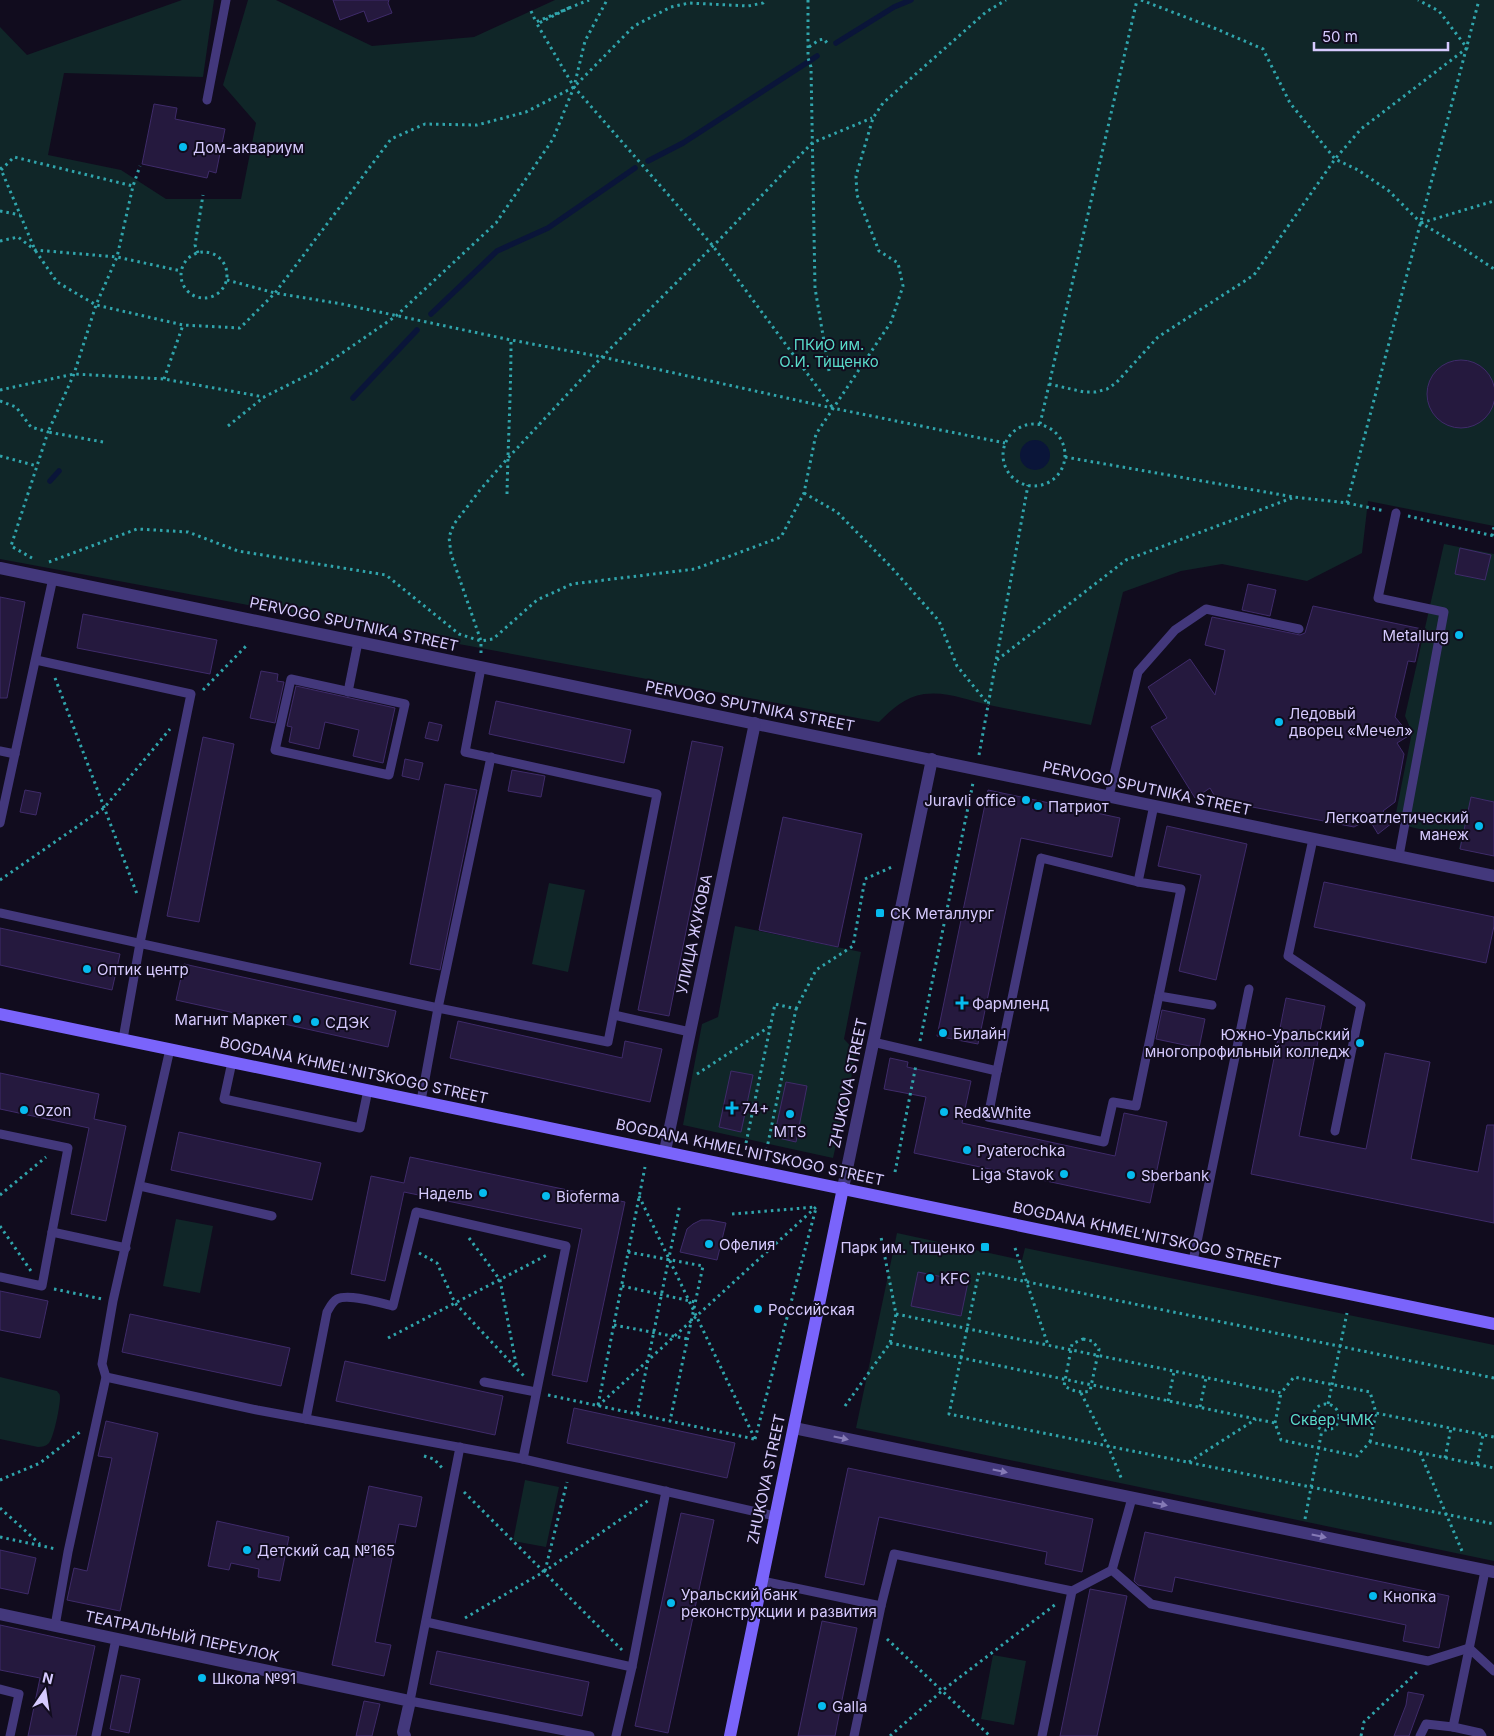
<svg xmlns="http://www.w3.org/2000/svg" width="1494" height="1736" viewBox="0 0 1494 1736" font-family="Inter,sans-serif">
<style>
.green{fill:#102628}
.water{fill:#0a1539}
.lines{fill:none;stroke-linecap:round;stroke-linejoin:round}
.stream{stroke:#0a1539;stroke-width:5.5}
.building{fill:#25193e;stroke:#3f2b6a}
.path{stroke:#30a5ac;stroke-width:3;stroke-dasharray:2.5 4;stroke-linecap:butt}
.service{stroke:#43387c;stroke-width:9}
.minor{stroke:#43387c;stroke-width:12}
.secondary{stroke:#7a64fb;stroke-width:12}
.oneway{fill:#857ab6}
.poi-dot{fill:#06bbee;stroke:#110c1e;stroke-width:2}
.labels{text-anchor:middle;dominant-baseline:central;stroke-width:4;stroke-linejoin:round;paint-order:stroke}
.poi-label{font-size:15px;fill:#d6cafe;stroke:#110c1e;text-anchor:start}
.park-label{font-size:15px;fill:#59dbca;stroke:#110c1e}
.street-label{font-size:15px;fill:#d6cafe;stroke:#110c1e}
</style>
<rect width="100%" height="100%" fill="#110c1e"/>
<!-- green -->
<g class="green">
<path d="M182,0H214L203,77L64,73L48,155L121,170L166,199H241L256,123L223,85L248,0H276L372,46L474,37L555,0H1494V526L1368,501L1362,553L1307,581L1222,564L1181,571L1123,592L1091,725C1057,718 1023,712 989,705C967,700 947,691 924,694C905,697 892,709 879,722L0,559V27L27,55Z"/>
<path d="M1444,544L1494,554V856L1459,849L1461,839L1394,823L1412,732L1405,716Z"/>
<path d="M549,883L585,890L568,972L532,964Z"/>
<path d="M735,926L861,952L844,1039L857,1053L833,1158L683,1125L702,1024L718,1017Z"/>
<path d="M176,1219L213,1226L200,1293L163,1286Z"/>
<path d="M897,1233L1022,1260L1025,1248L1494,1345V1561L856,1428Z"/>
<path d="M0,1377L57,1391C59,1394 60,1393 60,1398C60,1406 54,1437 49,1443C46,1446 42,1447 38,1447L0,1439Z"/>
<path d="M525,1480L559,1487L546,1547L513,1541Z"/>
<path d="M993,1655L1026,1661L1014,1725L981,1719Z"/>
</g>
<!-- water -->
<circle class="water" cx="1035" cy="455" r="15"/>
<g class="lines">
<!-- stream -->
<g class="stream">
<path d="M836,43L894,7L911,0"/>
<path d="M811,60L817,56"/>
<path d="M648,161L683,143L808,62"/>
<path d="M431,314L497,251L548,228L635,168"/>
<path d="M353,398L417,330"/>
<path d="M50,481L59,471"/>
</g>
</g>
<!-- building -->
<g class="building">
<path d="M333,0H389L388,3L392,13L368,22L364,11L340,20Z"/>
<path d="M154,104L177,108L175,119L225,129L216,173L209,171L207,178L142,164Z"/>
<circle cx="1461" cy="394" r="34"/>
<path d="M1460,548L1491,555L1485,580L1455,574Z"/>
<path d="M1248,584L1276,590L1270,616L1242,610Z"/>
<path d="M0,597L25,602L7,698H0Z"/>
<path d="M1313,606L1422,629L1415,662L1408,661L1395,717L1410,735L1397,743L1404,754L1395,802L1383,811L1392,823L1378,834L1369,819L1354,827L1217,800L1210,788L1195,798L1151,727L1167,718L1148,687L1190,659L1215,695L1225,650L1205,645L1212,617L1300,635L1305,633Z"/>
<path d="M83,614L217,640L210,674L77,648Z"/>
<path d="M261,671L278,674L277,681L284,682L275,723L250,718Z"/>
<path d="M296,686L395,708L383,763L353,756L359,730L325,722L319,749L289,742L292,727L287,726Z"/>
<path d="M496,701L631,730L624,763L489,734Z"/>
<path d="M429,722L442,725L438,741L425,738Z"/>
<path d="M203,737L234,744L199,922L167,916Z"/>
<path d="M692,741L723,747L669,1016L638,1010Z"/>
<path d="M405,759L423,763L419,780L402,776Z"/>
<path d="M512,770L545,776L541,797L508,791Z"/>
<path d="M445,784L477,790L440,970L410,964Z"/>
<path d="M25,790L41,793L36,815L20,812Z"/>
<path d="M988,790L1120,818L1112,857L1021,838L978,1044L937,1036Z"/>
<path d="M1471,797L1494,802V856L1460,849Z"/>
<path d="M783,817L862,834L838,947L759,930Z"/>
<path d="M1167,826L1247,844L1216,980L1179,971L1201,875L1158,866Z"/>
<path d="M1324,882L1494,917V926L1486,963L1314,927Z"/>
<path d="M0,928L120,954L112,990L0,965Z"/>
<path d="M184,964L396,1011L388,1047L176,1000Z"/>
<path d="M1286,998L1325,1006L1299,1136L1366,1149L1385,1053L1430,1062L1411,1159L1478,1172L1487,1125H1494V1223L1251,1174Z"/>
<path d="M1162,1010L1205,1019L1199,1048L1156,1039Z"/>
<path d="M458,1021L622,1058L625,1041L662,1049L650,1102L450,1058Z"/>
<path d="M890,1058L908,1062L907,1067L971,1081L962,1123L1115,1156L1124,1113L1167,1122L1150,1203L914,1153L926,1097L884,1089Z"/>
<path d="M731,1071L753,1075L741,1132L719,1127Z"/>
<path d="M0,1073L99,1094L94,1119L126,1126L106,1221L71,1214L89,1128L0,1109Z"/>
<path d="M786,1082L807,1086L796,1142L774,1137Z"/>
<path d="M179,1132L321,1163L312,1200L171,1170Z"/>
<path d="M410,1157L625,1202L587,1382L552,1375L582,1229L404,1192L385,1281L351,1274L371,1176L404,1183Z"/>
<path d="M701,1220H710L726,1223L717,1260L680,1252L687,1229L693,1224Z"/>
<path d="M918,1272L968,1282L961,1316L911,1306Z"/>
<path d="M0,1291L48,1301L40,1338L0,1330Z"/>
<path d="M130,1314L290,1348L281,1386L122,1352Z"/>
<path d="M345,1361L503,1396L495,1435L336,1401Z"/>
<path d="M574,1408L735,1443L727,1478L567,1443Z"/>
<path d="M106,1421L158,1433L120,1611L67,1600L74,1568L87,1571L112,1458L98,1456Z"/>
<path d="M848,1468L1093,1519L1082,1572L1045,1564L1047,1552L879,1517L864,1585L825,1577Z"/>
<path d="M369,1486L422,1497L416,1527L399,1524L375,1642L391,1645L384,1676L332,1665Z"/>
<path d="M681,1513L714,1520L668,1733L635,1726Z"/>
<path d="M217,1521L289,1537L280,1581L258,1577L259,1569L231,1563L229,1570L208,1566Z"/>
<path d="M1145,1532L1449,1596L1439,1648L1403,1641L1406,1625L1175,1577L1172,1592L1138,1585L1134,1581Z"/>
<path d="M0,1550L36,1558L28,1594L0,1588Z"/>
<path d="M1090,1589L1127,1596L1097,1736H1060Z"/>
<path d="M822,1621L857,1628L842,1700L835,1736H798Z"/>
<path d="M0,1625L95,1646L76,1736H28L40,1678L0,1670Z"/>
<path d="M437,1651L589,1682L582,1716L430,1684Z"/>
<path d="M121,1675L140,1679L129,1733L110,1729Z"/>
<path d="M1408,1692L1424,1695L1409,1736H1394L1406,1705Z"/>
<path d="M364,1701L380,1704L372,1736H356Z"/>
</g>
<g class="lines">
<!-- path -->
<g class="path">
<path d="M808,0V58L811,67L815,288L829,371"/>
<path d="M1141,0L1214,28L1263,49L1290,103L1335,159L1358,170L1389,191L1421,223L1458,245L1494,269"/>
<path d="M569,8L589,0"/>
<path d="M531,11L536,22L569,8L537,24L574,87L713,246L832,407"/>
<path d="M809,47L819,40L824,39L827,43"/>
<path d="M0,167L35,250L57,282L96,305L183,325L240,328L275,293L391,139L425,124L477,125L526,112L574,87L634,26L671,7L689,3L748,6L763,3L765,0"/>
<path d="M1,170L14,157L133,186"/>
<path d="M0,211L20,215"/>
<path d="M1421,223L1494,201"/>
<path d="M0,241L18,237L35,250L117,257L181,271"/>
<circle cx="204" cy="275" r="23"/>
<path d="M198,253L195,245L203,195"/>
<path d="M227,280L275,293L342,304L511,340L602,357L832,408L1005,443"/>
<path d="M164,379L183,325"/>
<path d="M1049,384L1084,392H1096L1107,389L1116,383L1158,337L1254,275L1335,159L1361,129L1467,48L1439,11L1418,0"/>
<path d="M0,390L74,374L164,379L264,397L316,371L396,316L496,223L553,139L574,87L585,41L607,0"/>
<path d="M0,401L16,407L31,427L48,432L11,546L32,558"/>
<path d="M1040,424L1137,0"/>
<circle cx="1034" cy="455" r="31"/>
<path d="M228,426L264,397"/>
<path d="M103,442L48,432L74,374L96,305L117,257L133,186L140,166"/>
<path d="M0,456L37,466"/>
<path d="M1065,457L1294,497L1347,503L1385,511"/>
<path d="M804,493L837,512L892,568L939,621L957,666L989,705"/>
<path d="M507,494C508,443 511,392 511,340"/>
<path d="M1347,503L1479,0"/>
<path d="M1408,516L1494,536"/>
<path d="M1492,536L1494,527"/>
<path d="M49,562L137,529L188,532L238,551L386,575L459,634L481,641L493,639L537,600L572,584L695,569L781,537L804,493L816,434L891,322L903,286L898,263L879,251L857,195L856,176L873,118L883,103L986,12L1006,0"/>
<path d="M481,653V641L451,554L449,537L454,524L480,490L507,459L602,357L723,236L812,143L872,118"/>
<path d="M997,660L1126,560L1292,498"/>
<path d="M55,678L137,894"/>
<path d="M203,690L248,644"/>
<path d="M979,755L1028,485"/>
<path d="M0,880L104,808L170,729"/>
<path d="M796,1009L816,970L853,946L865,879L892,867"/>
<path d="M920,1041L973,783"/>
<path d="M697,1074L769,1027"/>
<path d="M746,1143L775,1004L796,1009L767,1148"/>
<path d="M895,1172L916,1065"/>
<path d="M0,1195L46,1157"/>
<path d="M639,1196L755,1439"/>
<path d="M732,1214L816,1207"/>
<path d="M0,1226L31,1271"/>
<path d="M469,1238L500,1280L517,1369L525,1377"/>
<path d="M1015,1248L1048,1345"/>
<path d="M628,1252L703,1266L670,1421"/>
<path d="M419,1253L437,1263L455,1303L516,1368"/>
<path d="M622,1286L695,1302"/>
<path d="M54,1289L102,1299"/>
<path d="M896,1314L1281,1393L1294,1377L1370,1392L1376,1413L1494,1437"/>
<path d="M614,1325L688,1339"/>
<path d="M388,1338L547,1255"/>
<path d="M1083,1339L1092,1341L1099,1349L1090,1391C1080,1393 1073,1391 1064,1386L1072,1344Z"/>
<path d="M890,1343L1275,1423L1281,1440L1357,1456L1370,1442L1494,1468"/>
<path d="M1494,1378L979,1272L949,1414L1494,1524"/>
<path d="M1081,1393L1108,1446L1122,1480"/>
<path d="M548,1395L754,1439"/>
<path d="M1168,1401L1174,1372"/>
<circle cx="1326" cy="1417" r="13"/>
<path d="M1328,1404L1347,1313"/>
<path d="M598,1405L645,1167"/>
<path d="M598,1406L816,1207"/>
<path d="M845,1406L890,1343L896,1314L881,1237"/>
<path d="M1200,1407L1206,1378"/>
<path d="M637,1414L680,1204"/>
<path d="M1275,1423L1281,1393"/>
<path d="M755,1439L816,1208"/>
<path d="M1370,1442L1376,1413"/>
<path d="M1420,1453L1462,1551"/>
<path d="M424,1456L434,1459L443,1469"/>
<path d="M1445,1458L1451,1428"/>
<path d="M1189,1462L1256,1419"/>
<path d="M1477,1464L1483,1435"/>
<path d="M0,1480L40,1463L80,1432"/>
<path d="M464,1492L622,1650"/>
<path d="M0,1508L40,1544"/>
<path d="M1305,1519L1322,1430"/>
<path d="M0,1537L56,1549"/>
<path d="M545,1571L567,1482"/>
<path d="M465,1618L545,1571L649,1500"/>
<path d="M887,1639L990,1736"/>
<path d="M890,1736L943,1690L1056,1604"/>
<path d="M1361,1736L1364,1722L1417,1672"/>
</g>
<!-- service -->
<g class="service">
<path d="M207,100L226,0"/>
<path d="M1396,513L1378,598L1444,612L1399,856"/>
<path d="M36,660L191,694L140,943L123,1039"/>
<path d="M291,679L405,704L389,775L275,750Z"/>
<path d="M348,692L358,642"/>
<path d="M0,751L15,754"/>
<path d="M1109,796L1138,672L1175,630L1206,609L1299,629"/>
<path d="M0,823L53,578"/>
<path d="M1313,839L1288,956L1361,1005L1335,1131"/>
<path d="M0,913L438,1008L608,1042L657,794L465,752L481,668"/>
<path d="M1159,996L1212,1005"/>
<path d="M614,1015L690,1032"/>
<path d="M873,1042L997,1071L1041,858L1138,882"/>
<path d="M232,1062L224,1099L360,1128L368,1090"/>
<path d="M997,1071L988,1117L1104,1142L1113,1102L1136,1106L1181,889L1138,882L1154,805"/>
<path d="M421,1101L438,1008L491,757"/>
<path d="M0,1134L68,1148L52,1232L126,1248"/>
<path d="M140,1186L272,1216"/>
<path d="M1193,1261L1249,989"/>
<path d="M0,1277L42,1286L52,1232"/>
<path d="M106,1377L257,1410L523,1459L775,1516"/>
<path d="M484,1382L536,1392"/>
<path d="M306,1419L327,1312C330,1307 332,1302 337,1299C349,1293 380,1303 393,1306L416,1212L566,1246L523,1459"/>
<path d="M460,1447L410,1701L590,1736"/>
<path d="M1112,1570L1132,1498"/>
<path d="M762,1581L881,1606"/>
<path d="M426,1622L632,1667"/>
<path d="M55,1626L68,1552L106,1377L102,1364L113,1301L170,1049"/>
<path d="M0,1689L19,1694L10,1736"/>
<path d="M1453,1727L1480,1733L1482,1736"/>
<path d="M96,1736L116,1639"/>
<path d="M616,1736L632,1667L666,1491"/>
<path d="M854,1736L881,1606L894,1554L1072,1591L1112,1570L1151,1604L1428,1661L1469,1648L1494,1671"/>
<path d="M1042,1736L1072,1591"/>
<path d="M1420,1736L1426,1724L1453,1727L1485,1571"/>
</g>
<!-- minor -->
<g class="minor">
<path d="M0,568L1494,876"/>
<path d="M665,1151L755,723"/>
<path d="M843,1188L932,759"/>
<path d="M794,1428L1494,1572"/>
<path d="M0,1614L410,1701L403,1732L405,1736"/>
</g>
<!-- secondary -->
<g class="secondary">
<path d="M0,1014L1494,1324"/>
<path d="M730,1736L843,1188"/>
</g>
</g>
<!-- one-way arrows -->
<defs><path id="oneway-solid" d="M-6-.8H1V-3.2L6.5 0L1 3.2V.8H-6Z" transform="scale(1.25)"/></defs>
<g class="oneway">
<use href="#oneway-solid" transform="translate(841 1438) rotate(12)"/>
<use href="#oneway-solid" transform="translate(1000 1471) rotate(12)"/>
<use href="#oneway-solid" transform="translate(1160 1504) rotate(12)"/>
<use href="#oneway-solid" transform="translate(1319 1536) rotate(12)"/>
</g>
<!-- markers -->
<g class="poi-dot">
<circle cx="183" cy="147" r="5"/>
<circle cx="1459" cy="635" r="5"/>
<circle cx="1279" cy="722" r="5"/>
<circle cx="1026" cy="800" r="5"/>
<circle cx="1038" cy="806" r="5"/>
<circle cx="1479" cy="826" r="5"/>
<rect x="875" y="908" width="10" height="10" rx="2.5"/>
<circle cx="87" cy="969" r="5"/>
<path d="M959.5 995.5h5v5h5v5h-5v5h-5v-5h-5v-5h5z"/>
<circle cx="297" cy="1019" r="5"/>
<circle cx="315" cy="1022" r="5"/>
<circle cx="943" cy="1033" r="5"/>
<circle cx="1360" cy="1043" r="5"/>
<path d="M729.5 1100.5h5v5h5v5h-5v5h-5v-5h-5v-5h5z"/>
<circle cx="24" cy="1110" r="5"/>
<circle cx="944" cy="1112" r="5"/>
<circle cx="790" cy="1114" r="5"/>
<circle cx="967" cy="1150" r="5"/>
<circle cx="1064" cy="1174" r="5"/>
<circle cx="1131" cy="1175" r="5"/>
<circle cx="483" cy="1193" r="5"/>
<circle cx="546" cy="1196" r="5"/>
<circle cx="709" cy="1244" r="5"/>
<rect x="980" y="1242" width="10" height="10" rx="2.5"/>
<circle cx="930" cy="1278" r="5"/>
<circle cx="758" cy="1309" r="5"/>
<circle cx="247" cy="1550" r="5"/>
<circle cx="1373" cy="1596" r="5"/>
<circle cx="671" cy="1603" r="5"/>
<circle cx="202" cy="1678" r="5"/>
<circle cx="822" cy="1706" r="5"/>
</g>
<g class="labels">
<!-- poi labels -->
<g class="poi-label">
<text x="193" y="147">Дом-аквариум</text>
<text x="1449" y="635" text-anchor="end">Metallurg</text>
<text x="1289" y="713">Ледовый<tspan x="1289" dy="17">дворец «Мечел»</tspan></text>
<text x="1016" y="800" text-anchor="end">Juravli office</text>
<text x="1048" y="806">Патриот</text>
<text x="1469" y="817" text-anchor="end">Легкоатлетический<tspan x="1469" dy="17">манеж</tspan></text>
<text x="890" y="913">СК Металлург</text>
<text x="97" y="969">Оптик центр</text>
<text x="972" y="1003">Фармленд</text>
<text x="287" y="1019" text-anchor="end">Магнит Маркет</text>
<text x="325" y="1022">СДЭК</text>
<text x="953" y="1033">Билайн</text>
<text x="1350" y="1034" text-anchor="end">Южно-Уральский<tspan x="1350" dy="17">многопрофильный колледж</tspan></text>
<text x="742" y="1108">74+</text>
<text x="34" y="1110">Ozon</text>
<text x="954" y="1112">Red&amp;White</text>
<text x="790" y="1131" text-anchor="middle">MTS</text>
<text x="977" y="1150">Pyaterochka</text>
<text x="1054" y="1174" text-anchor="end">Liga Stavok</text>
<text x="1141" y="1175">Sberbank</text>
<text x="473" y="1193" text-anchor="end">Надель</text>
<text x="556" y="1196">Bioferma</text>
<text x="719" y="1244">Офелия</text>
<text x="975" y="1247" text-anchor="end">Парк им. Тищенко</text>
<text x="940" y="1278">KFC</text>
<text x="768" y="1309">Российская</text>
<text x="257" y="1550">Детский сад №165</text>
<text x="681" y="1594">Уральский банк<tspan x="681" dy="17">реконструкции и развития</tspan></text>
<text x="1383" y="1596">Кнопка</text>
<text x="212" y="1678">Школа №91</text>
<text x="832" y="1706">Galla</text>
</g>
<!-- park labels -->
<g class="park-label">
<text x="829" y="344">ПКиО им.<tspan x="829" dy="17">О.И. Тищенко</tspan></text>
<text x="1332" y="1419">Сквер ЧМК</text>
</g>
<!-- street labels -->
<g class="street-label">
<text transform="translate(354 624) rotate(12)">PERVOGO SPUTNIKA STREET</text>
<text transform="translate(750 706) rotate(11)">PERVOGO SPUTNIKA STREET</text>
<text transform="translate(1147 788) rotate(12)">PERVOGO SPUTNIKA STREET</text>
<text transform="translate(694 934) rotate(-78)">УЛИЦА ЖУКОВА</text>
<text transform="translate(354 1070) rotate(12)">BOGDANA KHMEL'NITSKOGO STREET</text>
<text transform="translate(848 1083) rotate(-78)">ZHUKOVA STREET</text>
<text transform="translate(750 1152) rotate(12)">BOGDANA KHMEL'NITSKOGO STREET</text>
<text transform="translate(1147 1235) rotate(12)">BOGDANA KHMEL'NITSKOGO STREET</text>
<text transform="translate(766 1479) rotate(-78)">ZHUKOVA STREET</text>
<text transform="translate(182 1636) rotate(12)">ТЕАТРАЛЬНЫЙ ПЕРЕУЛОК</text>
</g>
</g>
<!-- north arrow -->
<g transform="translate(45 1691) rotate(13)" stroke="#110c1e" stroke-width="4" paint-order="stroke">
<path d="M0-4L9 19L0 12L-9 19Z" fill="#d6cafe"/>
<text y="-8" font-size="14" font-weight="bold" text-anchor="middle" fill="#d6cafe">N</text>
</g>
<!-- scale -->
<path d="M1314 42v8h134v-8" fill="none" stroke="#d6cafe" stroke-width="2.5"/>
<text x="1322" y="42" font-size="15" fill="#d6cafe" stroke="#110c1e" stroke-width="4" paint-order="stroke">50 m</text>
</svg>
